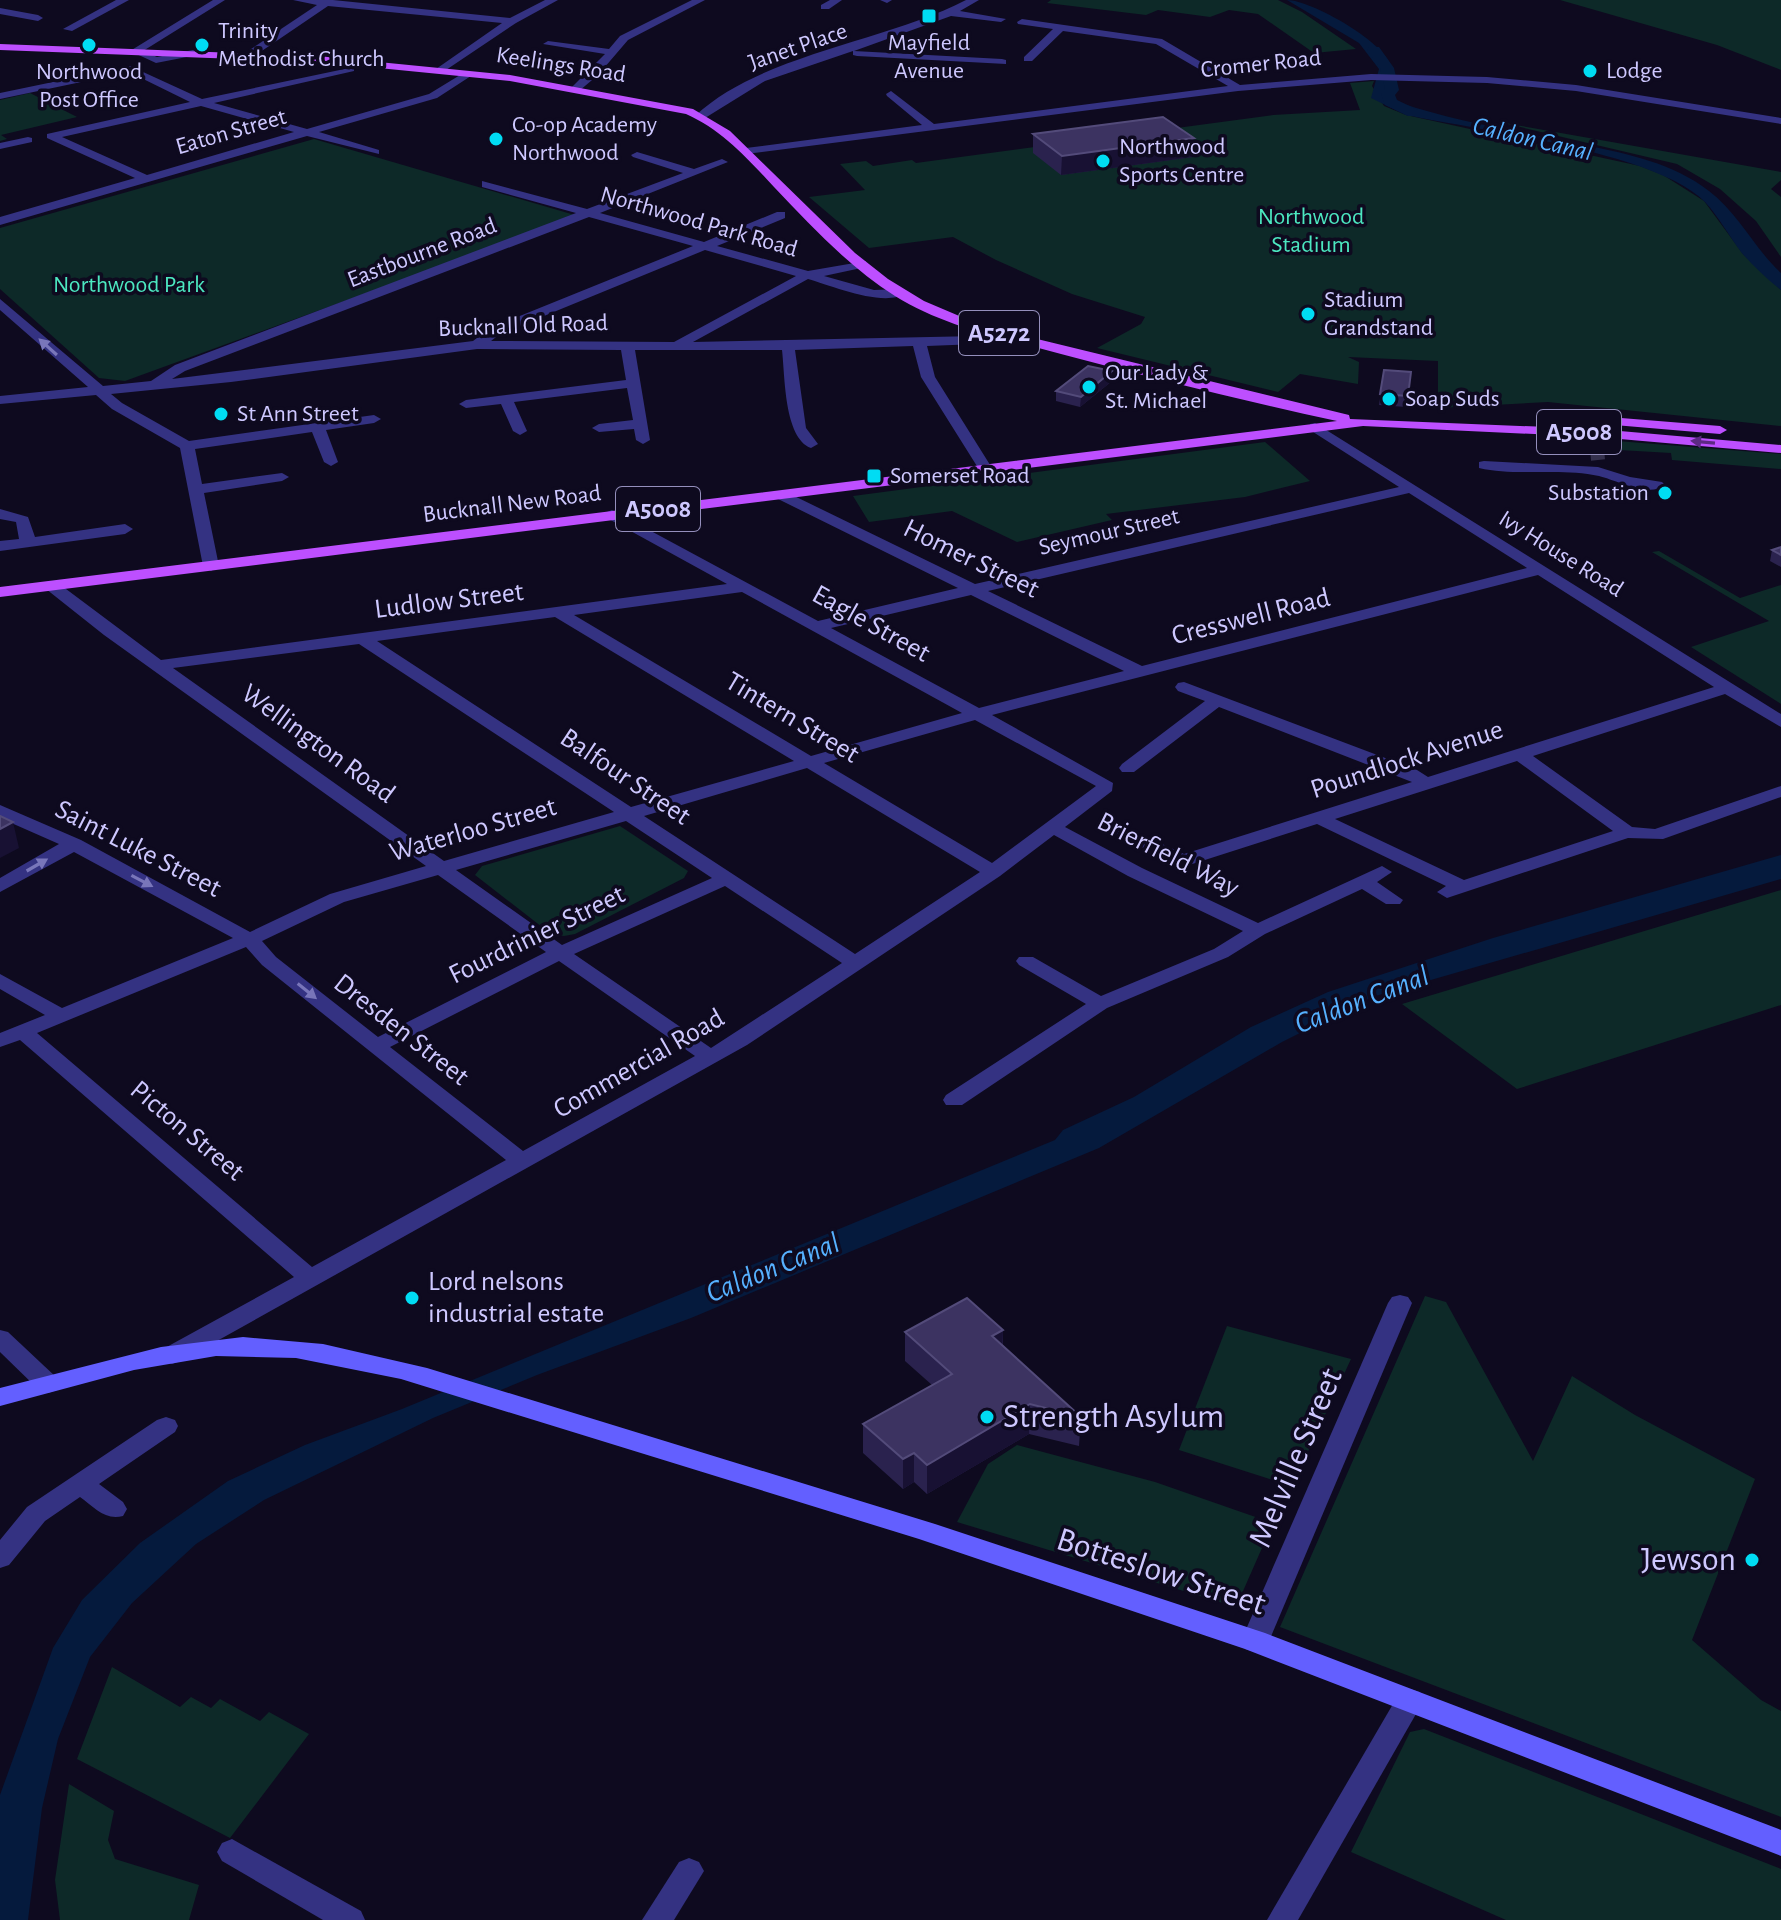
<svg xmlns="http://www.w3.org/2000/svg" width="1781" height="1920" viewBox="0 0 1781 1920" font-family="'Alegreya Sans',sans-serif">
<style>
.green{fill:#0d2928}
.water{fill:#051a3d}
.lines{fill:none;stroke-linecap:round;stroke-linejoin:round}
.canal{fill:#051a3d;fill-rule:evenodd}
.street-tunnel{stroke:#34304c;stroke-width:14;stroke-dasharray:14 7;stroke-linecap:butt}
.street{fill:#343282;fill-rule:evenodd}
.secondary{fill:#635fff;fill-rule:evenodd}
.primary{fill:#bd4fff;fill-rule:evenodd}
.wall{fill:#2a224e}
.shaded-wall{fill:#181133}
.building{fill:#3c3361;stroke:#534b7a;stroke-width:2}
.oneway{fill:#7976ba}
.oneway2{fill:#5d2984}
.poi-dot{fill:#00dcf3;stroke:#0e0a1f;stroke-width:3}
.labels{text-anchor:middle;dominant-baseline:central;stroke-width:7;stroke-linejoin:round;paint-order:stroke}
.far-poi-label{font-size:24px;fill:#cec8ff;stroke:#0e0a1f;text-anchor:start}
.far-street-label{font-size:24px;fill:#cec8ff;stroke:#0e0a1f}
.far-park-label{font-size:24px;fill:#4ce7c0;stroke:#0e0a1f}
.far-water-label{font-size:26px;font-style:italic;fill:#56b1ff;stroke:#0e0a1f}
.shield{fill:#0e0a1f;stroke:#948fbc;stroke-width:2}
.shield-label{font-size:26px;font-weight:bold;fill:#cec8ff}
.street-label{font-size:28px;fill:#cec8ff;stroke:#0e0a1f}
.poi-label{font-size:28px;fill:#cec8ff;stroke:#0e0a1f;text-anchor:start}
.water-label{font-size:30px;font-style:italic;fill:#56b1ff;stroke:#0e0a1f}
.near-poi-label{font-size:34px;fill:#cec8ff;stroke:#0e0a1f;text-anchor:start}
.near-street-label{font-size:34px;fill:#cec8ff;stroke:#0e0a1f}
</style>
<rect width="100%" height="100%" fill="#0e0a1f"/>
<!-- green -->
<g class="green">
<path d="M1051,0H1278L1302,12L1356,49L1314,53L1258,14L1229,10L1210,17L1158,10L1146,15L1047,3Z"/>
<path d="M1560,0H1781V70L1717,45Z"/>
<path d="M1374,81L1372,86L1384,106L1406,115L1640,166L1663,175L1704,201L1743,254L1781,290V426L1548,402L1438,408V361L1348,357L1359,362L1358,384L1300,374L1278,392L1097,348L1141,324L1145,317L1072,294L996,260L953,237L869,248L809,197L865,190L840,164L866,161L873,166L912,160L916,163L1273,115L1360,110L1350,83Z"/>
<path d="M30,93L77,117L1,135L7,139L0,141V100Z"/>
<path d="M1499,122L1781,172V180L1771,189L1781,197V257L1756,221L1720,189L1677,164Z"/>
<path d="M314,139L578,216L125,381L99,378L0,289V228Z"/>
<path d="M1617,441L1781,454V469L1672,460L1671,453L1602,449Z"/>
<path d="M1265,442L1310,481L1245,497L1106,514L1112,520L1017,542L952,511L869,522L853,496Z"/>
<path d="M1659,551L1740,598L1781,585V704L1691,647L1769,621L1652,552Z"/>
<path d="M620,826L688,871L684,878L575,934L564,936L551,934L475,875L482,866Z"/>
<path d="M1781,890V1005L1517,1089L1402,1004Z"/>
<path d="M1425,1296L1446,1302L1533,1461L1572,1376L1635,1415L1755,1479L1692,1640L1761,1700L1781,1711V1817L1280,1627Z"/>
<path d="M1227,1326L1351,1359L1292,1486L1179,1450Z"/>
<path d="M1017,1445L1155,1482L1273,1523L1236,1607L957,1522L988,1464Z"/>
<path d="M112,1667L180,1707L191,1697L211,1708L220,1699L260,1721L269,1712L309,1734L230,1838L77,1759Z"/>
<path d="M1424,1729L1781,1869V1920H1506L1351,1852L1410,1732Z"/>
<path d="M69,1784L114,1811L108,1840L115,1859L199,1885L189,1920H60L55,1880Z"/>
</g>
<!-- water -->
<g class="water">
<path d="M1287,0C1311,0 1390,44 1392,70C1393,77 1388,87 1388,94L1401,103C1460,123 1524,132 1585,145C1628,154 1673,163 1709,191C1739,214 1754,248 1781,273V290C1767,279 1753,266 1741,252C1729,236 1719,217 1705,202C1656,152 1478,130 1406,115L1371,98L1379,69L1359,43Z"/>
<path d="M1781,855V879L1372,997L1282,1042L1099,1148L691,1318L537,1375L433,1418L264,1500L196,1544L132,1603L90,1657L58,1739L42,1808L28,1920H0V1795L53,1648L82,1600L140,1543L228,1481L305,1445L402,1409L1055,1140L1063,1130L1134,1097L1251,1027L1328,992L1493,938Z"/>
</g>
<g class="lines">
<!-- canal -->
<path class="canal" d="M1369,47H1379L1394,68L1399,90L1395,95L1397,100L1418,110V116H1408L1385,105L1381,94L1385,89L1380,68L1367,50Z"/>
<!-- street-tunnel -->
<path class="street-tunnel" d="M1597,449L1598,460"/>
<!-- street -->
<g class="street">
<path d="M116,0H129L72,31L63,29Z"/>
<path d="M213,0H225L143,51L157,57L193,50L198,53L197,55L156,63L130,51Z"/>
<path d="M293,0H333L510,18L545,0H558L516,23L440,74L435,71L436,69L502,23L328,6L253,57H245V53L317,5Z"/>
<path d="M692,0H705L628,40L598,75L579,91L570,89L605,54L543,44L548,41L609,49L620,36Z"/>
<path d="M830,0H842L829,9H821V5Z"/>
<path d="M880,0H892L887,3Z"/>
<path d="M966,0H979L960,11L1006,19L1001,22L951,16L854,51L1002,59L1006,60V64L857,56L853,55V51L765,81L705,118L695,116C761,54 885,42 966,0Z"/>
<path d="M0,8L38,15L43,18L38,21L0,14Z"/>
<path d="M1022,19L1162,39L1240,85L1371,74L1487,77L1576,85L1781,118V124L1576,91L1487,83L1371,80L1238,91L746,154L740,151L746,148L922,125L887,96L886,94L891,91L934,124L1228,86L1156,44L1063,31L1032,61H1024V57L1053,29L1018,24L1017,22Z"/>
<path d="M130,66L202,99L354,67V71L214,103L307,129L429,94L465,72L474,74L437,98L319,132L379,150V154L307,136L0,225V217L135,178L47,138V134L190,102L129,72L0,99V93ZM201,106L294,132L147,175L62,137Z"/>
<path d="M28,137L32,138V142L0,149V143Z"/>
<path d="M637,152L694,169L722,159L728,162L600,213L704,242L777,212H785V218L717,246L808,271L866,261V267L824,276L874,290L900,289L906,293C885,308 832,286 808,279L693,342L978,336L1007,331V337L978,344L927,346L935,377L992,468L990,471H980L921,377L913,346L795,350L806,428L818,444L811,448C784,438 785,376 782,350H635L650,440L643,444L636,440L634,429L599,432L592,428L599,424L633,420L627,388L514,402L527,431L520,435L513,431L501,404L466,408L459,404L466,400L626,380L621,350L477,349L231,382L111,394L122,403L189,441L374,415L381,419L374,423L326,430L338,462L331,466L324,462L312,432L195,449L202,484L282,473L289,477L282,481L204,493L219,566L211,571L203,566L180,448L112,409L96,395L0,404V396L88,387L0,310V299L103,386L151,381L175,365L576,213L482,187V181L587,209L683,173L633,157L631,155ZM589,217L693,246L490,328L473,341L172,379L185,371ZM705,250L796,276L674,342L491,341L500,334Z"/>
<path d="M1315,423L1781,714V727L1725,694L1533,756L1632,827L1655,829L1781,786V797L1663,839L1628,838L1447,898L1437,892L1446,886L1317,824L1183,867L1098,826L1100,822H1114L1184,854L1412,782L1219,707L1134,772H1122L1119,768L1122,764L1205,701L1178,691L1175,687L1178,683L1184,682L1417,770L1428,777L1714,687L1538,575L992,715L1113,783L1112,791L1065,827L1142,868L1258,923L1382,866L1392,872L1377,882L1403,900L1400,904H1386L1362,889L1265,934L1228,957L1107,1008L962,1105H946L943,1100L946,1095L1086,1004L1019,965L1016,961L1019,957H1033L1101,996L1214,949L1243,931L1128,876L1054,835L1000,876L747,1045L181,1361L172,1364L163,1361L160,1355L163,1349L294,1277L20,1040L0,1047V1033L45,1015L0,989V974L62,1008L233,938L74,852L0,892V878L59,844L0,818V805L81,840L250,932L330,894L426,866L104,635L46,589V583H58L161,660L727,584L607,518V512L612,510L818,621L958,588L774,497V491H784L975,584L1399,487L1310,430V424ZM1409,493L1527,568L1142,666L988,591ZM742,592L962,713L811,756L574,615ZM971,595L1124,671L979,708L831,628ZM555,617L794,761L631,807L377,641ZM359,644L614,812L444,861L173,668ZM975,720L1096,786L992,863L824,763ZM1517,761L1613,831L1464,880L1335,819ZM807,768L980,872L855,954L644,816ZM626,821L712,878L562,945L456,870ZM438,875L546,952L378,1037L276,957L262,941L344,902ZM725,886L842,963L711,1048L574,954ZM246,947L262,965L506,1160L312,1267L37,1033ZM559,961L695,1056L523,1151L390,1047Z"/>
<path d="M1484,461L1598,467L1630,477L1662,482L1665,485C1649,498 1616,480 1599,476C1560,467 1517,477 1479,468V462Z"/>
<path d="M0,509L28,517L35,537L125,524L133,529L125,534L0,551V541L19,539L16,522L0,519Z"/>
<path d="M1400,1295L1408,1297L1412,1303L1269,1641L1265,1649L1255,1652L1245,1649L1241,1641L1388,1303L1392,1297Z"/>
<path d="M0,1330L8,1332L57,1378L60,1384L57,1390L48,1393L39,1390L0,1352Z"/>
<path d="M166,1417L175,1420L178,1426L175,1432L99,1484L123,1502L127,1509L123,1516C105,1521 94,1507 80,1497L45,1521L9,1565L0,1568V1540L27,1507L157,1420Z"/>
<path d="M1410,1689L1420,1692L1424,1700L1298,1920H1267L1400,1692Z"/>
<path d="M232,1839L361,1911L365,1920H323L222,1861L217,1852L222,1843Z"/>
<path d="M689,1858L699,1862L704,1871L674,1920H642L679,1862Z"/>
</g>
<!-- secondary -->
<path class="secondary" d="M243,1337L323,1344L427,1368L935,1524L1265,1633L1781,1830V1856L1245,1649L919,1539L401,1379L296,1358L216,1356L134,1370L0,1406V1388L161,1347Z"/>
<!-- primary -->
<g class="primary">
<path d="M0,44L318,56L510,75L693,109L730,131L855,253L888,279L924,301L964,318L1029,337L1349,415L1350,419L1597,429L1781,445V453L1597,437L1363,426L0,597V587L1337,421C1245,401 1152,378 1061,354C1005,339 945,327 895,296C849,267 811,226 774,187C747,158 722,130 686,114L510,81L318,62L0,50Z"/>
<path d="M1584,415L1720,426L1727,430L1720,434L1579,422L1577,419Z"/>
</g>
</g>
<!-- wall -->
<g class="wall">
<path d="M1033,134L1194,138L1193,157L1061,175L1033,153Z"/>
<path d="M1384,370L1411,372L1406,407L1379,405Z"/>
<path d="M1112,381L1080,407L1056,401V391Z"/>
<path d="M1781,547V567L1770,561L1772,550Z"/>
<path d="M1003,1330V1345L1081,1417L1079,1446L1029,1434L927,1494L914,1482L903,1489L863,1453V1424L932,1385L905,1361V1332Z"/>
</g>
<!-- shaded-wall -->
<g class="shaded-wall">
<path d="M1194,138L1193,157L1061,175L1062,156Z"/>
<path d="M1112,371V381L1080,407L1081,397Z"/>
<path d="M13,822L19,848L0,858V829Z"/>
<path d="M1003,1330L1002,1359L992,1336Z"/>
<path d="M1030,1404L1029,1434L927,1494V1465Z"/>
<path d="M914,1453V1482L903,1489V1459Z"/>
</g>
<!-- building -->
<g class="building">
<path d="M1163,117L1194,138L1062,156L1033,134Z"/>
<path d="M1088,366L1112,371L1081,397L1056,391Z"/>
<path d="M1384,370L1411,372L1408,396L1380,394Z"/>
<path d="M1781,547V555L1772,550Z"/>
<path d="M0,816L13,822L0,829Z"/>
<path d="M967,1298L1003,1330L992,1336L1081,1417L1030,1404L927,1465L914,1453L903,1459L863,1424L952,1374L905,1332Z"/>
</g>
<!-- one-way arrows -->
<defs><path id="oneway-solid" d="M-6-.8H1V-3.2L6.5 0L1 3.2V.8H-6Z" transform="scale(2)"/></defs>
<g class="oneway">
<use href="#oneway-solid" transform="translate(48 347) rotate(-138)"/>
<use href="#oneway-solid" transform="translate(37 865) rotate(-30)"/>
<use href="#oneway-solid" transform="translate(142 881) rotate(28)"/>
<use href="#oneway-solid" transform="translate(307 991) rotate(39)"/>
</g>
<use class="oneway2" href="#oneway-solid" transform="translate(1703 442) rotate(-175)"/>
<!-- markers -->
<g class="poi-dot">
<rect x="921" y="8" width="16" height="16" rx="4"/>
<circle cx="89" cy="45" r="8"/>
<circle cx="202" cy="45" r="8"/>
<circle cx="1590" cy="71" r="8"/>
<circle cx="496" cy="139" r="8"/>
<circle cx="1103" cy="161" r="8"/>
<circle cx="1308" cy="314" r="8"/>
<circle cx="1089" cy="387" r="8"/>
<circle cx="1389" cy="399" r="8"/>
<circle cx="221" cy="414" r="8"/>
<rect x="866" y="468" width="16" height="16" rx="4"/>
<circle cx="1665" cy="493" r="8"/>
<circle cx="412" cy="1298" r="8"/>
<circle cx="987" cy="1417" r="8"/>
<circle cx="1752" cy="1560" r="8"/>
</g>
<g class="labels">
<!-- far-poi labels -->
<g class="far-poi-label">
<text x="218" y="31">Trinity<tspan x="218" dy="28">Methodist Church</tspan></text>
<text x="929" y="43" text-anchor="middle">Mayfield<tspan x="929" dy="28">Avenue</tspan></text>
<text x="1606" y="71">Lodge</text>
<text x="89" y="72" text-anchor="middle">Northwood<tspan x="89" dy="28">Post Office</tspan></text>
<text x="512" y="125">Co-op Academy<tspan x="512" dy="28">Northwood</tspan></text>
<text x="1119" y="147">Northwood<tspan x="1119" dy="28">Sports Centre</tspan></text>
<text x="1324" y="300">Stadium<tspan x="1324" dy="28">Grandstand</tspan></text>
<text x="1105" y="373">Our Lady &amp;<tspan x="1105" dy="28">St. Michael</tspan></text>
<text x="1405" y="399">Soap Suds</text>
<text x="237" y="414">St Ann Street</text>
<text x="890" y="476">Somerset Road</text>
<text x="1649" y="493" text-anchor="end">Substation</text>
</g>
<!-- far-street labels -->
<g class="far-street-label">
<text transform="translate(798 47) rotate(-19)">Janet Place</text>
<text transform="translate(1261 64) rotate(-6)">Cromer Road</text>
<text transform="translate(561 65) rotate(9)">Keelings Road</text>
<text transform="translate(231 132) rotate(-16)">Eaton Street</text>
<text transform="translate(699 222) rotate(16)">Northwood Park Road</text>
<text transform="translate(422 253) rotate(-21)">Eastbourne Road</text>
<text transform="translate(523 326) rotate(-2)">Bucknall Old Road</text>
<text transform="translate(512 504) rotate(-7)">Bucknall New Road</text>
<text transform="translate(1109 532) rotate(-13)">Seymour Street</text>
<text transform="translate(1561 554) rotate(32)">Ivy House Road</text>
</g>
<!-- far-park labels -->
<g class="far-park-label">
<text x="1311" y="217">Northwood<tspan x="1311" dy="28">Stadium</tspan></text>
<text x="129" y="285">Northwood Park</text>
</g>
<!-- far-water labels -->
<g class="far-water-label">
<text transform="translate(1533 139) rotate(13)">Caldon Canal</text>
</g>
<!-- shield labels -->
<g class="shield">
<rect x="959" y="311" width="80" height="44" rx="6"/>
<rect x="1537" y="410" width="84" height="44" rx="6"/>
<rect x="616" y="487" width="84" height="44" rx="6"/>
</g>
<g class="shield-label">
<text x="999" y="333">A5272</text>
<text x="1579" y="432">A5008</text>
<text x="658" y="509">A5008</text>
</g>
<!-- street labels -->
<g class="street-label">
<text transform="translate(971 559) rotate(26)">Homer Street</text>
<text transform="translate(449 601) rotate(-7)">Ludlow Street</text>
<text transform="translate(1251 617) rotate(-14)">Cresswell Road</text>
<text transform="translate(871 624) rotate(29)">Eagle Street</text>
<text transform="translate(792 718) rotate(31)">Tintern Street</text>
<text transform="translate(318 744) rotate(36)">Wellington Road</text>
<text transform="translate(1407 760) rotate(-18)">Poundlock Avenue</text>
<text transform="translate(625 777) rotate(34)">Balfour Street</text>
<text transform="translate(473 830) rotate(-16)">Waterloo Street</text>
<text transform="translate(138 849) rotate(27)">Saint Luke Street</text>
<text transform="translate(1168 855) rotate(27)">Brierfield Way</text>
<text transform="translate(537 935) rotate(-26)">Fourdrinier Street</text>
<text transform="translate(401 1030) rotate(38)">Dresden Street</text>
<text transform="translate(639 1064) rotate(-30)">Commercial Road</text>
<text transform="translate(187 1131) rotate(40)">Picton Street</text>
</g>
<!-- poi labels -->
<g class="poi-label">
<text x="428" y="1282">Lord nelsons<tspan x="428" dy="32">industrial estate</tspan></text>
</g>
<!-- water labels -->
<g class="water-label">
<text transform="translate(1362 1000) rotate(-21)">Caldon Canal</text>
<text transform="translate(773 1268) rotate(-22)">Caldon Canal</text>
</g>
<!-- near-poi labels -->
<g class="near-poi-label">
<text x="1003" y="1417">Strength Asylum</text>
<text x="1736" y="1560" text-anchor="end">Jewson</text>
</g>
<!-- near-street labels -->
<g class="near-street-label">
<text transform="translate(1296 1458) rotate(-67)">Melville Street</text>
<text transform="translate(1161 1572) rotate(18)">Botteslow Street</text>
</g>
</g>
</svg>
